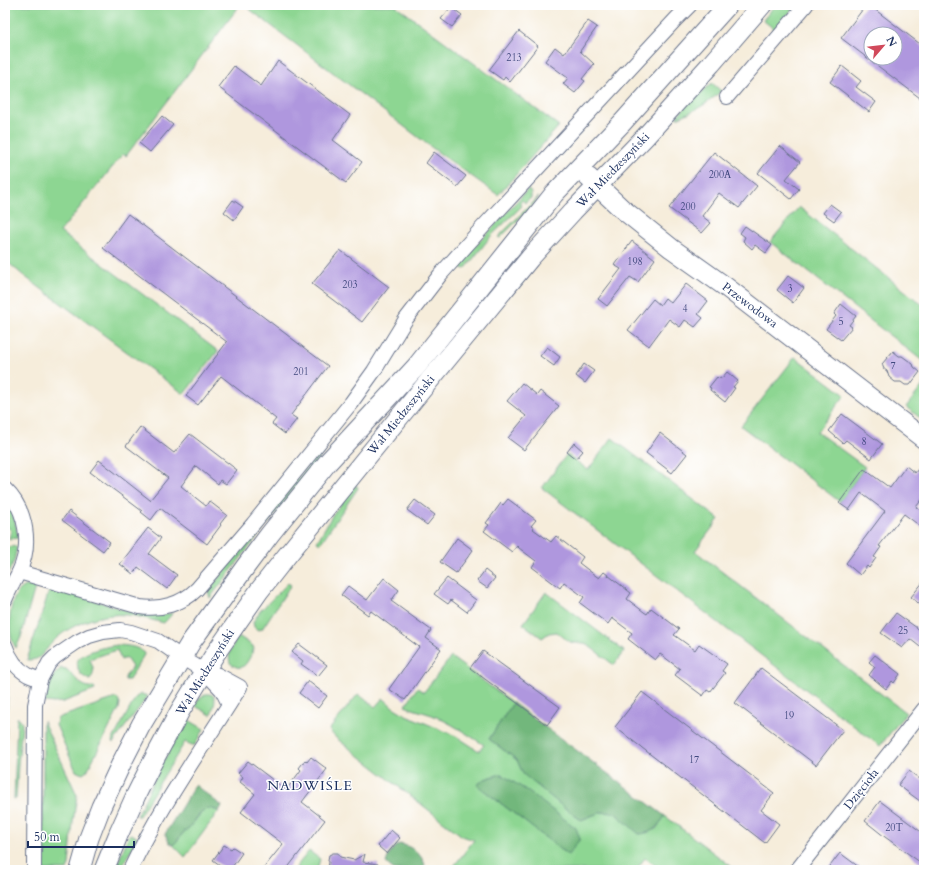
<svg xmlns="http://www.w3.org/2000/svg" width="929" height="875" viewBox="0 0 929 875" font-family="Cardo,serif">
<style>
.green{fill:#8dd692;stroke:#548278;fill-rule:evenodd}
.forest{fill:#72b77c;stroke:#46736d}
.building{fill:#af97de;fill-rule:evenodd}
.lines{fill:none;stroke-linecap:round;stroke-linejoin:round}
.street-casing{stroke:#68728a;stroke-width:16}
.secondary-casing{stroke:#68728a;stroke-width:21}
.street{stroke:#fff;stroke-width:14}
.secondary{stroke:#fff;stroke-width:19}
.labels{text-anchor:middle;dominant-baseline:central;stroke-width:3;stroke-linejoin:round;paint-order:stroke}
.number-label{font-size:10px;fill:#40497e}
.street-label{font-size:12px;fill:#1b2f5e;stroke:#fff}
.quarter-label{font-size:14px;letter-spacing:1px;fill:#1b2f5e;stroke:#fff}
</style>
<rect width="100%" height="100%" fill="#fff"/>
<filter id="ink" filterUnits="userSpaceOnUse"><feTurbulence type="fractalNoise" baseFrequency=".025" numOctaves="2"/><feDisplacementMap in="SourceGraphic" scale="8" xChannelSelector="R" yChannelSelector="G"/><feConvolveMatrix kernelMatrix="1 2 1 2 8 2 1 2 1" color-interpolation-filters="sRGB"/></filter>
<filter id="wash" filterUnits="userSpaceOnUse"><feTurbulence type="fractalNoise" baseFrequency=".012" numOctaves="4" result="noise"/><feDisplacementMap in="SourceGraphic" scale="16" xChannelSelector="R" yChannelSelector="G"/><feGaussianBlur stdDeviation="0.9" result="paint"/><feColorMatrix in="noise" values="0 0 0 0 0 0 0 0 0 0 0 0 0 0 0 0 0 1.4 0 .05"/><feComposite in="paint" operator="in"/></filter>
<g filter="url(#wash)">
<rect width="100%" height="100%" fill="#f6eddb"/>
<!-- green -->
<g class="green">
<path d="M5,5H240L126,156L123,154L60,232L218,351L184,394L24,276L5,260Z"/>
<path d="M244,5H395L559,126L498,195L435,150Z"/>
<path d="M775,5H796L775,30L763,20Z"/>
<path d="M712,83L721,91C708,104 694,111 677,118L676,117L686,106Z"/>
<path d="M528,189L531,193V198L525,203L522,200L520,203L522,206L491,236L466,268L464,269L457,266Z"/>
<path d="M539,197L533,205L500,238L498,237L537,198Z"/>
<path d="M799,207L924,306V362L770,242Z"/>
<path d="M795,357L845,395L817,432L865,467L840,502L741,426Z"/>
<path d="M924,384V421L906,407Z"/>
<path d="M612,438L719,519L695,551L906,713L880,746L542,488L567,454L588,470Z"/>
<path d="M321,450L324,452L297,485L210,598L208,591Z"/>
<path d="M356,485L358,488L320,544L317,542L333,514Z"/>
<path d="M5,500C14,514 16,522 18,538L9,539L11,530L6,526L5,531Z"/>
<path d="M16,546L17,547L14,561L5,580V550L9,547Z"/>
<path d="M288,583L291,585L262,629L258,630L254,627L253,622L260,611Z"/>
<path d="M36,584L21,637L16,648C6,635 8,599 21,589C26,585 31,585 36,584Z"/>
<path d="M52,588H54L135,613L155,615L173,613L164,623C147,619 129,613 112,615C93,617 72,625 58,637C54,641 50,644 47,649C40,657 39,660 27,660L49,591Z"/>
<path d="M546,592L624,651L614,665L585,643H574L568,641L557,632L549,633L542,638L523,624Z"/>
<path d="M238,637H240L253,646L254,649C248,660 244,675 230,663C227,652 233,645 238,637Z"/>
<path d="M118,645C130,646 136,646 145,653L129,680H125V677L132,667L126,658L121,660L117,650L90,659C93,668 96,671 90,680C79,675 78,672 77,661C83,651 107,646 118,645Z"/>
<path d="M451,657L513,703L489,739L517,760L524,774L566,809L581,820L601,812L615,813L640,834L656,829L665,816L736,870H662L645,858L636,870H451L474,840L462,836L336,738L329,730L358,694L375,707L383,698L393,707L406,715L456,736L479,751L484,745C467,734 451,723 432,715C423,712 414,710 405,706L417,688L424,692ZM501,774L509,779L567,854L477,785L485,779Z"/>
<path d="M61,668L66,669C75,676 81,689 94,687L95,690L63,702L54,703L45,702L49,688L54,675Z"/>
<path d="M5,671L7,677L8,689L5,761Z"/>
<path d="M141,694L148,696L113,743L112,741L136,697Z"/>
<path d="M206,694C220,693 214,706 211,715L197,707L195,705L198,700Z"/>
<path d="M116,698L118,699L120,703L119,709L87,771L83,774L80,773L76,771L56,725L57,719L60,717L113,699Z"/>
<path d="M17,718H19C22,721 22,723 22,727L18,764L16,799H14Z"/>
<path d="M187,719L204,729L195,745H192L185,742L139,816H137L159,769Z"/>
<path d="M43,721L77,795L73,822L69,865L67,870H43Z"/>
<path d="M209,808L219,811L185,857L173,845C177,842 180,837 183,833C186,830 188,828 191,826C197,819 200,811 209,808Z"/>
<path d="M131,834L137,837V841L127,857L121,870H115L129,835Z"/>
<path d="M309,851L320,859L317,870H300L296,867Z"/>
</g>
<!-- forest -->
<g class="forest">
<path d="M513,703L665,816C657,827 654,833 639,834L615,813L601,812L581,820L566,809L523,774L517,760L489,739Z"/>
<path d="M501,774L526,790L576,828L580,839L568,855L477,785L485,779Z"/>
<path d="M195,785L222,806L219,811L209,808L206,809L198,816L190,827L183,833L177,841L173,845L169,842L165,834Z"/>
<path d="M399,844C410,845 422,854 425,865L421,870H394L386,863C388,855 392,849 399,844Z"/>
</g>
<g id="blocks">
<!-- building -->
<g class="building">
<path d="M866,5H869L924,47V101L841,38ZM871,34H895V58H871Z"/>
<path d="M451,7L462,15L452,27L441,19Z"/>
<path d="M588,21L597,27L580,51L594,64L582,79L585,81L575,93L563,84L568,78L545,61L555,47L564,54Z"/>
<path d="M519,31L538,46L510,82L505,77L503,80L489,70Z"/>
<path d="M278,61L350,115L333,140L362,162L346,183L218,87L234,66L261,86Z"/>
<path d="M842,66L861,81L856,87L876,102L869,112L830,82Z"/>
<path d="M162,116L173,125L150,152L139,143Z"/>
<path d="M780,146L800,162L786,179L799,189L791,199L758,173Z"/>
<path d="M434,152L466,176L457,187L426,163Z"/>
<path d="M714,152L757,186L739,208L719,193L702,216L711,223L702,233L669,208Z"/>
<path d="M233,200L243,207L234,220L224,212Z"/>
<path d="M830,204L841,212L834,221L823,213Z"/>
<path d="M128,214L328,366L291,415L297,419L285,434L272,424L276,419L221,376L198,405L186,396L227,342L103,248Z"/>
<path d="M745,226L772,245L766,253L755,245L752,249L743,241L745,237L740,233Z"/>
<path d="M632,241L655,259L638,282L630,277L607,306L598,299L621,269L614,265Z"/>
<path d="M340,250L389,287L362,322L312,284Z"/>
<path d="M788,276L804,288L793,303L777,290Z"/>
<path d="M686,284L708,301L698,314L703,318L695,327L685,320L680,327L669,319L649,346L628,330L653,299L660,305L665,298L671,303Z"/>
<path d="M841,304L856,316L849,325L852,327L841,340L826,329L836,316L834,314Z"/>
<path d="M547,347L560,357L554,366L540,356Z"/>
<path d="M893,351L899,356H902L913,364L914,367L920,372L910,385H905L901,382H895L889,377L887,371L884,369L882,364Z"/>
<path d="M584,364L594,371L585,383L576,376Z"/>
<path d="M727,372L738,381L733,387L735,388L725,402L710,390L711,388L709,387L717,377L719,379L720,377L722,378Z"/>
<path d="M522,383L537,395L540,391L559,406L524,450L508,438L526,416L507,401Z"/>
<path d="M842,414L882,444L871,459L846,440L843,443L829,431Z"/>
<path d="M140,427L174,453L190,434L237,470L226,484L220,480L218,484L196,466L181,486L206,506L209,501L227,515L220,524L221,525L207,544L160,508L151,520L141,512L142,511L90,472L99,460L150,500L168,478L126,446Z"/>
<path d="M660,433L687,454L672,473L646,453Z"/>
<path d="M574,443L583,451L576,459L567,452Z"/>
<path d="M906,466L915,473L918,469L924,474V497L916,507L924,513V529L904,514L879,546L881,547L874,557L876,558L869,568L867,566L860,575L846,563L885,511L861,493L849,510L839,503L864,469L890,488Z"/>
<path d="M508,499L536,520L531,526L534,528L533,529L551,542L556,536L583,557L579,563L596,576L599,578L604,572L631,593L627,599L644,612L647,614L651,608L679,629L674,635L677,637L695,650L699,644L727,664L722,671L725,673L710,692L707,690L703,696L675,675L680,669L663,656L660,654L655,660L628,639L632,633L612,618L608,624L580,603L584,597L564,582L560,588L532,567L536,561L519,548L517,546L512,552L484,531L489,525L486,523L493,514L501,503L503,505Z"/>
<path d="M415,500L435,515L427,525L407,510Z"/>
<path d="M69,511L110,542L103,551L62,520Z"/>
<path d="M148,528L161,538L149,554L177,575L167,589L138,567L133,574L120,564Z"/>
<path d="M457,538L473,550L456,573L440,562Z"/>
<path d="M485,570L495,578L487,588L477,581Z"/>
<path d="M384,578L399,590L391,601L431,630L426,638L441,649L405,700L389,689L419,647L371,611L368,615L341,595L348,586L367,600Z"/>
<path d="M447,578L476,600L467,612L451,600L448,604L434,594Z"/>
<path d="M924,581V608L911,597Z"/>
<path d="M896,613L924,633V650L910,639L902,648L881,633Z"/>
<path d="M299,644L327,665L318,676L301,664L303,661L292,652Z"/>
<path d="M483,651L560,707L547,725L470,668Z"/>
<path d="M875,655L900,674L894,683L892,681L886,689L869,675L875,667L869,662Z"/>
<path d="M761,668L843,730L816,765L735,703Z"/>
<path d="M308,681L327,696L318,708L299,693Z"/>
<path d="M642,692L774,793L761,810L779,824L765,843L615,727Z"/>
<path d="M311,757L327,769L302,802L325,820L286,870H262L283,844L241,812L255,794L240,782L243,777L238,773L248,761L286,790L301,770L299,768L305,760L307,762Z"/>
<path d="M909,771L924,782V804L898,785Z"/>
<path d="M880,801L924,834V865L885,837L865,821Z"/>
<path d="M391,830L400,838L387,854L378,846Z"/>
<path d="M224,845L231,849L233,847L242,853L230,870H227L213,860Z"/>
<path d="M333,853H338L340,857L354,860L365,854L363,862L378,864L377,870H328L329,862L328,860L329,855Z"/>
<path d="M840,853L863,870H827Z"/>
</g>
</g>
</g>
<g filter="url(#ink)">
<use href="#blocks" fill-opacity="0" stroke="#68728a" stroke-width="1"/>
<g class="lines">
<defs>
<g id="street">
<path d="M727,97L806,5"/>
<path d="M5,489C27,510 32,545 19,572C14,582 9,590 5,600"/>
<path d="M19,572L140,607C161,610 182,604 197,589L253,524L351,403L374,371L406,319L440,275L482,228L676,19L690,5"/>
<path d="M5,645C9,657 17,669 28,675C32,677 36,678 40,680"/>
<path d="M34,870L35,705L40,680L49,663L55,657L77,642L89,636L103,632L120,630L131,632L158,641L181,657L204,671L222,690L229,704"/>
<path d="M130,870C161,805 203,747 240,687L218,675L208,672"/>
<path d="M797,870L924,709"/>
</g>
<g id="secondary">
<path d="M588,177L621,208L671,248L726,287L924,439"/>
<path d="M80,870L89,838L101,807L122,762L141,725L191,642L246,566L270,534L328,462L416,367L554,194L622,123L728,5"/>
<path d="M104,870L119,833L136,795L151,765L180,711L215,654L259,591L285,558L401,415L530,258L573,211L645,137L711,64L762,5"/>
</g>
</defs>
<!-- street casing -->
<use href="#street" class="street-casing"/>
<!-- secondary casing -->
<use href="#secondary" class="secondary-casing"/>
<!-- street -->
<use href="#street" class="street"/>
<!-- secondary -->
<use href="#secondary" class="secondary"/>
</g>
</g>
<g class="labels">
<!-- number labels -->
<g class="number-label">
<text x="514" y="58">213</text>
<text x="720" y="175">200A</text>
<text x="688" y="207">200</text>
<text x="635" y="262">198</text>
<text x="350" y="285">203</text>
<text x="790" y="289">3</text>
<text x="685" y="309">4</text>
<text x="841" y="322">5</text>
<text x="893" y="366">7</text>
<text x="301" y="372">201</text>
<text x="864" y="442">8</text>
<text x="903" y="631">25</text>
<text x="789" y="716">19</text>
<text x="694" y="760">17</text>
<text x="894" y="828">20T</text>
</g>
<!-- street labels -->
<g class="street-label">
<text transform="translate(613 170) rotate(-46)">Wał Miedzeszyński</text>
<text transform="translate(750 305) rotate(37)">Przewodowa</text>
<text transform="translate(401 415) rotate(-51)">Wał Miedzeszyński</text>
<text transform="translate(205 672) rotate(-58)">Wał Miedzeszyński</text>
<text transform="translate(861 789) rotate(-52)">Dzięcioła</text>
</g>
<!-- quarter labels -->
<g class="quarter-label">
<text x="310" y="785">NADWIŚLE</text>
</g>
</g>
<!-- margin -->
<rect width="929" height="875" fill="none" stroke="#fff" stroke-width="20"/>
<!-- north arrow -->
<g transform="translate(883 46) rotate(62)"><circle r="19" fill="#ffffff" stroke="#a4acbf"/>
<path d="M0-3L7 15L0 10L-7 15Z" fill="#d1495b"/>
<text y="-6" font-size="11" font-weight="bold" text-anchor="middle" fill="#1b2f5e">N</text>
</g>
<!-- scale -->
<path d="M28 841v6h106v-6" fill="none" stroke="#1b2f5e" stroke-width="2"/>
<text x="34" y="841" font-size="12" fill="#1b2f5e" stroke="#ffffff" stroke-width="3" paint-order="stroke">50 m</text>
</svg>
